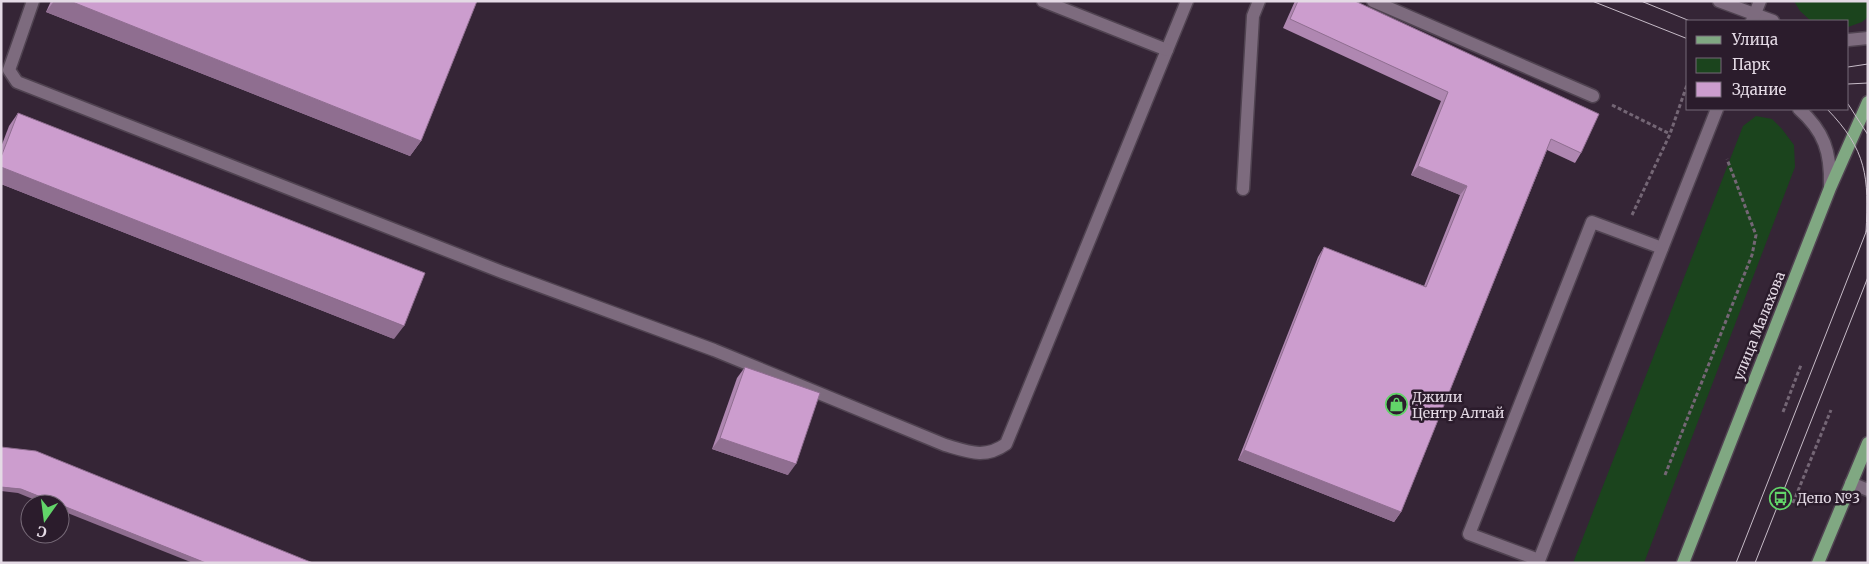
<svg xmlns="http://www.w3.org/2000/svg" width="1869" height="564" viewBox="0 0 1869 564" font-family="Merriweather,serif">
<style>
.green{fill:#1b441d}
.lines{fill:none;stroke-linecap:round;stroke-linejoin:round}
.minor-casing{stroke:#504351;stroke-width:15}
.major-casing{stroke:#504351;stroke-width:15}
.path{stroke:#746675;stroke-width:3;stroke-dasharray:4 2.5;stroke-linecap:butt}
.minor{stroke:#7d6b7e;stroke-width:12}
.major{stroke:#80a882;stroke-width:12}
.tram{stroke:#c7bcc8;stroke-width:1}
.wall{fill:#af87b1}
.shaded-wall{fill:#8f6e90}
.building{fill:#cc9dce;stroke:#8f6e90}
.labels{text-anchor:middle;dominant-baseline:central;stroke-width:5;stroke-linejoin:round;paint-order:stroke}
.street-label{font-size:14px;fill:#e4dae5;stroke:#2b1c2c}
.poi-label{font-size:14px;fill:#e4dae5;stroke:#2b1c2c;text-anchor:start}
</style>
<rect width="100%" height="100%" fill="#352536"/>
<!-- green -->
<g class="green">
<path d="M1794,1H1868V17L1862,22L1848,27V21H1811L1800,11Z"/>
<path d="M1756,116L1772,119L1782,129L1794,145L1795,167L1644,563H1573L1743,126Z"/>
</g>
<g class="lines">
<defs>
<g id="minor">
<path d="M33,1L9,70L17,82L502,272L714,350L945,445C969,452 985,459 1006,444L1187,1"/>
<path d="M1043,1L1167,50"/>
<path d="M1373,1L1593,96"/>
<path d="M1719,1L1773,21"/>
<path d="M1752,21L1760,1"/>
<path d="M1848,40L1868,38"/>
<path d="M1799,109C1824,131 1831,152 1830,186"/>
<path d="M1243,189L1253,16L1259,1"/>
<path d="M1851,483L1868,490"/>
<path d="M1539,560L1469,534L1592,222L1662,248"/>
<path d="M1538,563L1717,109"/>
</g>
<g id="major">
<path d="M1683,563L1830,188L1868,102"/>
<path d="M1818,563L1868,443"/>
</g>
</defs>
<!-- minor casing -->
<use href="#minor" class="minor-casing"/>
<!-- major casing -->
<use href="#major" class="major-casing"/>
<!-- path -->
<g class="path">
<path d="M1612,105L1670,134"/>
<path d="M1632,215L1670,134L1688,82"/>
<path d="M1783,412L1801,365"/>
<path d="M1665,475L1752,255L1756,235L1727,159"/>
<path d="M1793,503L1831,410"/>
</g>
<!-- minor -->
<use href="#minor" class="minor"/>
<!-- major -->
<use href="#major" class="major"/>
<!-- tram -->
<g class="tram">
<path d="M1592,1L1688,39"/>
<path d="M1641,1L1690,21"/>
<path d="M1848,67L1868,64"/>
<path d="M1848,84L1868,83"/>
<path d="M1848,104L1868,135"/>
<path d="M1827,109C1867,150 1869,177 1866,232"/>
<path d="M1736,563L1868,227"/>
<path d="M1755,563L1868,277"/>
</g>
</g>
<!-- wall -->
<g class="wall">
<path d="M51,1H477L421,141L410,156L46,12Z"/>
<path d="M1295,1H1355L1581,153L1575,163L1547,150L1401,512L1394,522L1238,460L1318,257L1324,247L1424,286L1460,195L1411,175L1441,101L1283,28Z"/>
<path d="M18,113L394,339L1,184V147L9,126Z"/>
<path d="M745,367L788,475L712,449L737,378Z"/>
</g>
<!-- shaded-wall -->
<g class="shaded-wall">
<path d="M54,1H70L421,141L410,156L46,12Z"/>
<path d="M1418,166L1467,186L1460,195L1411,175Z"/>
<path d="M1,167L404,326L394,339L1,184Z"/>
<path d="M720,438L796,464L788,475L712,449Z"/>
<path d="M1244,450L1401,512L1394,522L1238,460Z"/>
<path d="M1,487L21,489L59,504H45L18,493L1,491Z"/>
<path d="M60,504L206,563H193L60,510Z"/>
</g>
<!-- building -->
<g class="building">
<path d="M70,1H477L421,141Z"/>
<path d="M1298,1H1355L1599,114L1581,153L1551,139L1401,512L1244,450L1324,247L1426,287L1467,186L1418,166L1448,92L1290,19Z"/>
<path d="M18,113L425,273L404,326L1,167V157Z"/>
<path d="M745,367L820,393L796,464L720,438Z"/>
<path d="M1,447L36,451L313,563H206L21,489L1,487Z"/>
</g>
<!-- icons -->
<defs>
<symbol id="shop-ring" viewBox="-11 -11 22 22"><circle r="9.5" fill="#2b1c2c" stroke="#62d469" stroke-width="1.5"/><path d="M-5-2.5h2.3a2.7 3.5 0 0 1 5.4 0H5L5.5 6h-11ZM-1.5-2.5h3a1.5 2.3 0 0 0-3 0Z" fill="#62d469"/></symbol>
<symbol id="bus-ring" viewBox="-11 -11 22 22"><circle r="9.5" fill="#2b1c2c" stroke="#62d469" stroke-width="1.5"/><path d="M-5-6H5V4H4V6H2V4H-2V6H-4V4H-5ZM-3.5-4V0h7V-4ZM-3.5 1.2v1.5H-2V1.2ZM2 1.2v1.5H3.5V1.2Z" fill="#62d469"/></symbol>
</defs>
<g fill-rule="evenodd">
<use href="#shop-ring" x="1384" y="392" width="25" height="25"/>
<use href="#bus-ring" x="1768" y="486" width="25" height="25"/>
</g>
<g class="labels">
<!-- street labels -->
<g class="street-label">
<text transform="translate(1759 326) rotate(-68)">улица Малахова</text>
</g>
<!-- poi labels -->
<g class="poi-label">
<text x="1412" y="397">Джили<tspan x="1412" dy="16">Центр Алтай</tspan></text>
<text x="1797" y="498">Депо №3</text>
</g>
</g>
<!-- border -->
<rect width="1869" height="564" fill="none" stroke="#e4dae5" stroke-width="5"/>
<!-- legend -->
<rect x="1686" y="20" width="162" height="90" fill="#2b1c2c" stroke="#756876"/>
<rect x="1696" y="36" width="25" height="8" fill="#80a882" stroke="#756876"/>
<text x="1732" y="45" font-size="15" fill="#e4dae5">Улица</text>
<rect x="1696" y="58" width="25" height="15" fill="#1b441d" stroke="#756876"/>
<text x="1732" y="70" font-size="15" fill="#e4dae5">Парк</text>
<rect x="1696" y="82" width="25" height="15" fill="#cc9dce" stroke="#756876"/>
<text x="1732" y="95" font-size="15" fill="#e4dae5">Здание</text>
<!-- north arrow -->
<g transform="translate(45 519) rotate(194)"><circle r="24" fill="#2b1c2c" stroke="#756876"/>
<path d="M0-4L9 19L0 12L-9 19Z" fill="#62d469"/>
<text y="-8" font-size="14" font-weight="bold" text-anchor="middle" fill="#e4dae5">С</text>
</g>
</svg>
